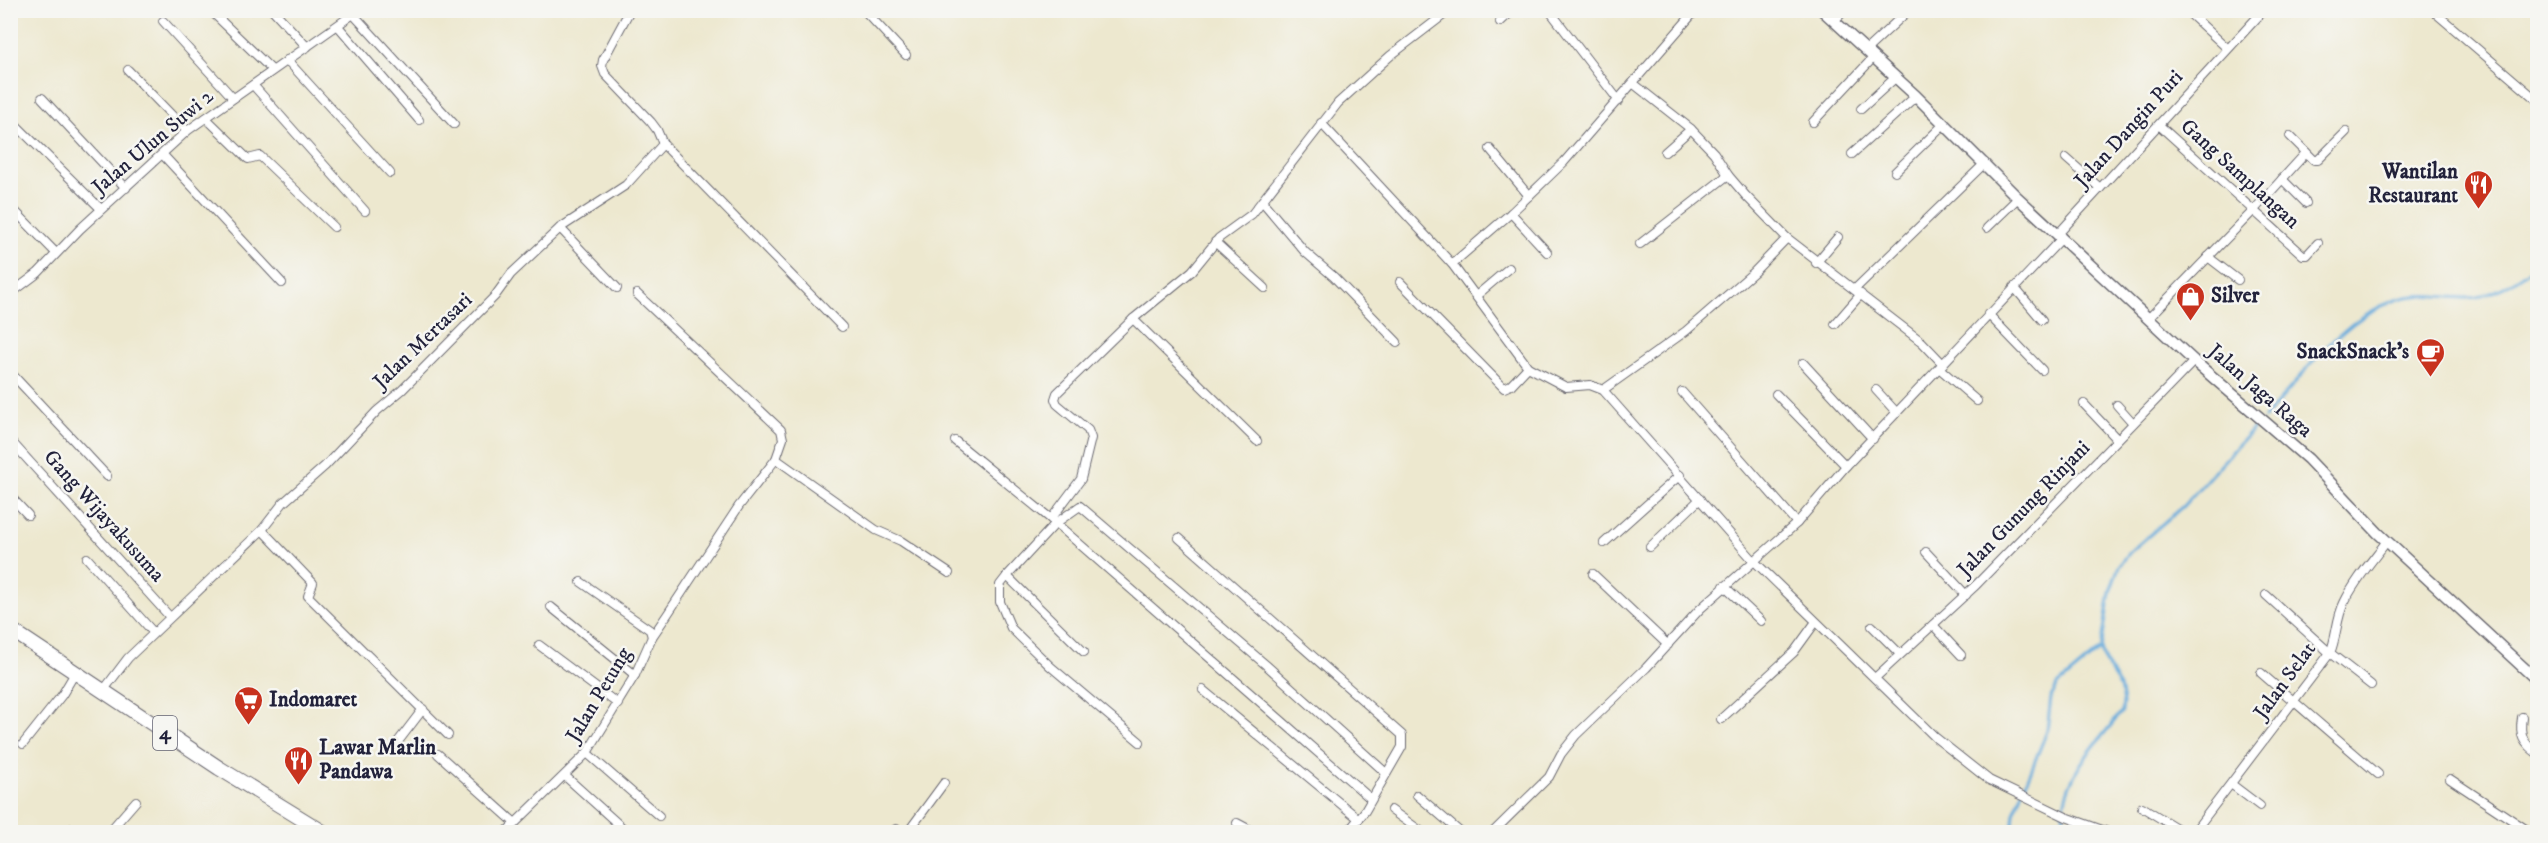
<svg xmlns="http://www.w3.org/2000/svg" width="2548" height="843" viewBox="0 0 2548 843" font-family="'IM FELL DW Pica',serif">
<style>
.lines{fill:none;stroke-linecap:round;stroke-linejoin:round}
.stream{stroke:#67acdd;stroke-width:3}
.minor-casing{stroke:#69676f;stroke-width:10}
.tertiary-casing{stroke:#69676f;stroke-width:13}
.trunk-casing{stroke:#69676f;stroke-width:16}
.minor{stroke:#fff;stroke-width:8}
.tertiary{stroke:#fff;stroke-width:10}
.trunk{stroke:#fff;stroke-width:14}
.labels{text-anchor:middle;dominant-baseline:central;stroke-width:5;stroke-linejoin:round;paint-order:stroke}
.shield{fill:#f6f6f2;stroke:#626272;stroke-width:1.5}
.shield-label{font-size:20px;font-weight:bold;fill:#22223b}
.street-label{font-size:21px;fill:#22223b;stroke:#f6f6f2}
.poi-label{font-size:21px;font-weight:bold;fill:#22223b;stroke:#f6f6f2;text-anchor:start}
</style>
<rect width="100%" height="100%" fill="#f6f6f2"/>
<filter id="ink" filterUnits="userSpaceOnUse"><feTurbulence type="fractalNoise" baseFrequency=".0167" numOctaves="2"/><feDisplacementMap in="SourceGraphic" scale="12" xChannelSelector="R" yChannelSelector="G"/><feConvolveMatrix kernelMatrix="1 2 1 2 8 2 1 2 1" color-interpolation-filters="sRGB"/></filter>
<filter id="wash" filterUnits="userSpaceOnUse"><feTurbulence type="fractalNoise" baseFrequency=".008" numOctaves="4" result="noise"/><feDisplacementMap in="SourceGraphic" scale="24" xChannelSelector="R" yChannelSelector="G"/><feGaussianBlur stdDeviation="1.35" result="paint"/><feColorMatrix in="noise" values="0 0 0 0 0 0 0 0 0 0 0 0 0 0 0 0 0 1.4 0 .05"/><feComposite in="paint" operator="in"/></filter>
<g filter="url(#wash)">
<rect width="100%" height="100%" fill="#ede8cf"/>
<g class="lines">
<!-- stream -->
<g class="stream">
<path d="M2264,418C2305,374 2337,321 2396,300C2419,292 2440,297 2464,298C2490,299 2519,280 2538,263"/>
<path d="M2012,832L2014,813L2047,731L2051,697L2058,685L2101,649"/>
<path d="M2065,832C2065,823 2062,814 2064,805C2071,766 2100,741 2122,711L2123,703L2120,686L2106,665L2101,649L2110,592L2119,566L2130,552L2183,506L2259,422"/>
</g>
</g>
</g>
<g filter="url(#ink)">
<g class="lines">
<defs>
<g id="minor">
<path d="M210,10L272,70"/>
<path d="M273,10L307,47"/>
<path d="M630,10L603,60L602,66L605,74L651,122L657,130L663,144L842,327"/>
<path d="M864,10L906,55"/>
<path d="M1549,10L1619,101"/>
<path d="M2186,10L2227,48"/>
<path d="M2432,10L2538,101"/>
<path d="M353,14L454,124"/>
<path d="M163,21L233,98"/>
<path d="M1834,21L1845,10"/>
<path d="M1500,22L1513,10"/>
<path d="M338,26L419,120"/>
<path d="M1866,50L1909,10"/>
<path d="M287,60L390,173"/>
<path d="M128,70L187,131"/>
<path d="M1634,84L1691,129L1714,153L1728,175L1746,196L1787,238L1922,342L1943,364"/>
<path d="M253,85L365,211"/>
<path d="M42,98L126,188"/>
<path d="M1861,109L1895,78"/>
<path d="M206,118L248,159L260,156L334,227"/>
<path d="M12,121L101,209"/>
<path d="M1813,122L1873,58"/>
<path d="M1321,123L1452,264L1528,367L1566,387L1590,385L1603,390L1754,561L1936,738L1989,780L2066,817L2108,832"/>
<path d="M2159,125L2303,255H2307L2318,243"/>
<path d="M1490,149L1529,196"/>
<path d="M1665,152L1691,129"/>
<path d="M2306,152L2314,160H2318L2346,132"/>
<path d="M1852,154L1916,96"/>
<path d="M163,155L282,283"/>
<path d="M2066,158L2100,188"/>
<path d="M1895,172L1944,124"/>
<path d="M2282,179L2306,203"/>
<path d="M1262,201L1305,252L1334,277L1397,342"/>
<path d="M10,206L56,253"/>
<path d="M1511,213L1547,252"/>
<path d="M560,228L617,288"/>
<path d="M1987,228L2018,198"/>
<path d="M2058,234L2264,10"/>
<path d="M1215,242L1265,288"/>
<path d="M1640,244L1728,175"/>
<path d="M2208,257L2238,280"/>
<path d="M1816,263L1838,237"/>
<path d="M1452,264L1511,213L1564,162L1696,10"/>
<path d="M1400,282L1504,388L1511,385L1528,367"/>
<path d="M2014,287L2042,320"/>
<path d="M1855,289L1985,163"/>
<path d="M10,294L38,273L80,229L187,131L359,10"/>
<path d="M1476,296L1509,268"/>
<path d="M1988,314L2042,370"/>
<path d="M2149,318L2254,210L2305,154L2306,152L2290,136"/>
<path d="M1133,319L1257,441"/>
<path d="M1835,324L1861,294"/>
<path d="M1803,363L1873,439"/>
<path d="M1939,368L1977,401"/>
<path d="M10,372L107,476"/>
<path d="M1603,390L1686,331L1754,272L1787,238"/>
<path d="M1876,390L1897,413"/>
<path d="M1682,392L1797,523"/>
<path d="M1776,394L1846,466"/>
<path d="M2084,404L2117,439"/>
<path d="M2117,405L2133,423"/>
<path d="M10,440L170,617"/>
<path d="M955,441L1051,519L1371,799"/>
<path d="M776,459L876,530L901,541L949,573"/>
<path d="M10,496L28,515"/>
<path d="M1051,519L1081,479L1091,438L1088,430L1057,404L1055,399L1057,393L1133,319L1192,271L1219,238L1252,214L1338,103L1390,56L1450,10"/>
<path d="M262,530L313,583L308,596L448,735"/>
<path d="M1179,538L1402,735V747L1365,811L1348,832"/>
<path d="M1604,543L1680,475"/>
<path d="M1650,547L1700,499"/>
<path d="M1926,552L1966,595"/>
<path d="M87,558L153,632"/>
<path d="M1593,574L1668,645"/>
<path d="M1007,576L1000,585V602L1011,628L1050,666L1140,742"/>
<path d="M581,582L650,630L652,637"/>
<path d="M1724,586L1761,621"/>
<path d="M2266,595L2330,653L2371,685"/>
<path d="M551,607L635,675"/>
<path d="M1933,625L1961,655"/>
<path d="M1872,626L1900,654"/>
<path d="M539,645L618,704"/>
<path d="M1084,652L1007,576L1056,523L1080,506L1266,665L1386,773"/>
<path d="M2261,673L2378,774"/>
<path d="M1875,678L1976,585L2194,361"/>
<path d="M1203,690L1359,819"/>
<path d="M103,691L128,658L262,530L283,503L325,466L377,411L402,390L495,296L511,274L560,228L626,185L663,144"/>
<path d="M2522,717C2519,736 2523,743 2538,754"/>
<path d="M1721,719L1794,652L1815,623"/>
<path d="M397,743L423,709"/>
<path d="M23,744L62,695L75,673"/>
<path d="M587,753L659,816"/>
<path d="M438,754L515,823"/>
<path d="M565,776L627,832"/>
<path d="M2450,779L2530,832"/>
<path d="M2231,784L2260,806"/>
<path d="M1417,795L1460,832"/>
<path d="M2142,807L2183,832"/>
<path d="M1391,810L1422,832"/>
<path d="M1237,823L1254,832"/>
<path d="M65,832L73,828L81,832"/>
<path d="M109,832L136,801"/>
<path d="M506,832L587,753L635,675L652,637L667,615L739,506L776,459L783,439L781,430L637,294"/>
<path d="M892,832L896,829L905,832"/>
<path d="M908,832L944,783"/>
<path d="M1493,832L1549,777L1561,754L1576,735L1646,668L1700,609L1797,523L1846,466L2062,238"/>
<path d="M2194,832L2330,653C2337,637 2336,619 2344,603C2355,580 2372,561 2387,541"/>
</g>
<path id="tertiary" d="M1822,10L1916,96L2018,198L2194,361L2308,459L2378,533L2538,681"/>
<path id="trunk" d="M10,629L219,768L323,832"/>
</defs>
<!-- minor casing -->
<use href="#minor" class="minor-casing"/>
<!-- tertiary casing -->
<use href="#tertiary" class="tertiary-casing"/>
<!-- trunk casing -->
<use href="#trunk" class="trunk-casing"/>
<!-- minor -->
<use href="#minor" class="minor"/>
<!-- tertiary -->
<use href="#tertiary" class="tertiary"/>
<!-- trunk -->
<use href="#trunk" class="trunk"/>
</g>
</g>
<!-- icons -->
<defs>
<symbol id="restaurant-pin" viewBox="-11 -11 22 30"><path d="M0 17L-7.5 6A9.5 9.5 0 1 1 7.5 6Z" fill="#c8321e" stroke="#f6f6f2"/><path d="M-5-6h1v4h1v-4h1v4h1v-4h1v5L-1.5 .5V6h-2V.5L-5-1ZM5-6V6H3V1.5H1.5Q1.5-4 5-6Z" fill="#fff"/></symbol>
<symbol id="shop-pin" viewBox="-11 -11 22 30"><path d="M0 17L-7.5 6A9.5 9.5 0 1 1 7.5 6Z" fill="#c8321e" stroke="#f6f6f2"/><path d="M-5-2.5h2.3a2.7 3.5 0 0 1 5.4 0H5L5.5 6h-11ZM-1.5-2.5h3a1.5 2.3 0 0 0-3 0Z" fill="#fff"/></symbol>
<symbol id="cafe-pin" viewBox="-11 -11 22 30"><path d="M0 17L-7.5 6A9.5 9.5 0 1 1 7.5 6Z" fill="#c8321e" stroke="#f6f6f2"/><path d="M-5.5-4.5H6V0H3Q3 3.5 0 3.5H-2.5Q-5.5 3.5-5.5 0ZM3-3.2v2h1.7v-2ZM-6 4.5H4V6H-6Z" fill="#fff"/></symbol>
<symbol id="supermarket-pin" viewBox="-11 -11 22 30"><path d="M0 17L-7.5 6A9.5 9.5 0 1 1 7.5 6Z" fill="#c8321e" stroke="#f6f6f2"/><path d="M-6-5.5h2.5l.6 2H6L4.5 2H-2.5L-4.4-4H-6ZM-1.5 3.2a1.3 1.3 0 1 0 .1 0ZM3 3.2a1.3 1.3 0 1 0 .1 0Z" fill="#fff"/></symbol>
</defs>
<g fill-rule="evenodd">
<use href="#restaurant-pin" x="2462" y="168" width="33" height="45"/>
<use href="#shop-pin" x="2174" y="280" width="33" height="45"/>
<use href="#cafe-pin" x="2414" y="336" width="33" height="45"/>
<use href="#supermarket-pin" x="232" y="684" width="33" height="45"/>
<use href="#restaurant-pin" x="282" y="744" width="33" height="45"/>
</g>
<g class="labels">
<!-- shield labels -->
<rect class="shield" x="153" y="716" width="24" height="34" rx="4.5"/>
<g class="shield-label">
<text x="165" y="733">4</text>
</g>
<!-- street labels -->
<g class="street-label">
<text transform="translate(2129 129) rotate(-48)">Jalan Dangin Puri</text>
<text transform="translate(153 142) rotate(-40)">Jalan Ulun Suwi 2</text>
<text transform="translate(2240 174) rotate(42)">Gang Samplangan</text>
<text transform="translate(423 341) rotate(-44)">Jalan Mertasari</text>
<text transform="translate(2260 391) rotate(41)">Jalan Jaga Raga</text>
<text transform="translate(2024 509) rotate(-46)">Jalan Gunung Rinjani</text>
<text transform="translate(104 516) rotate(48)">Gang Wijayakusuma</text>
<text transform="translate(2285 681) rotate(-54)">Jalan Selat</text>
<text transform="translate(599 695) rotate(-59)">Jalan Petung</text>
</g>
<!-- poi labels -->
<g class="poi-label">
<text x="2458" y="172" text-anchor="end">Wantilan<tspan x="2458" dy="24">Restaurant</tspan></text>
<text x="2211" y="296">Silver</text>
<text x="2409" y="352" text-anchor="end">SnackSnack's</text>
<text x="269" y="700">Indomaret</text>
<text x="319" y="748">Lawar Marlin<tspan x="319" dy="24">Pandawa</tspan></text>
</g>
</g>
<!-- margin -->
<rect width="2548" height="843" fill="none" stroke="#f6f6f2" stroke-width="36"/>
</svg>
